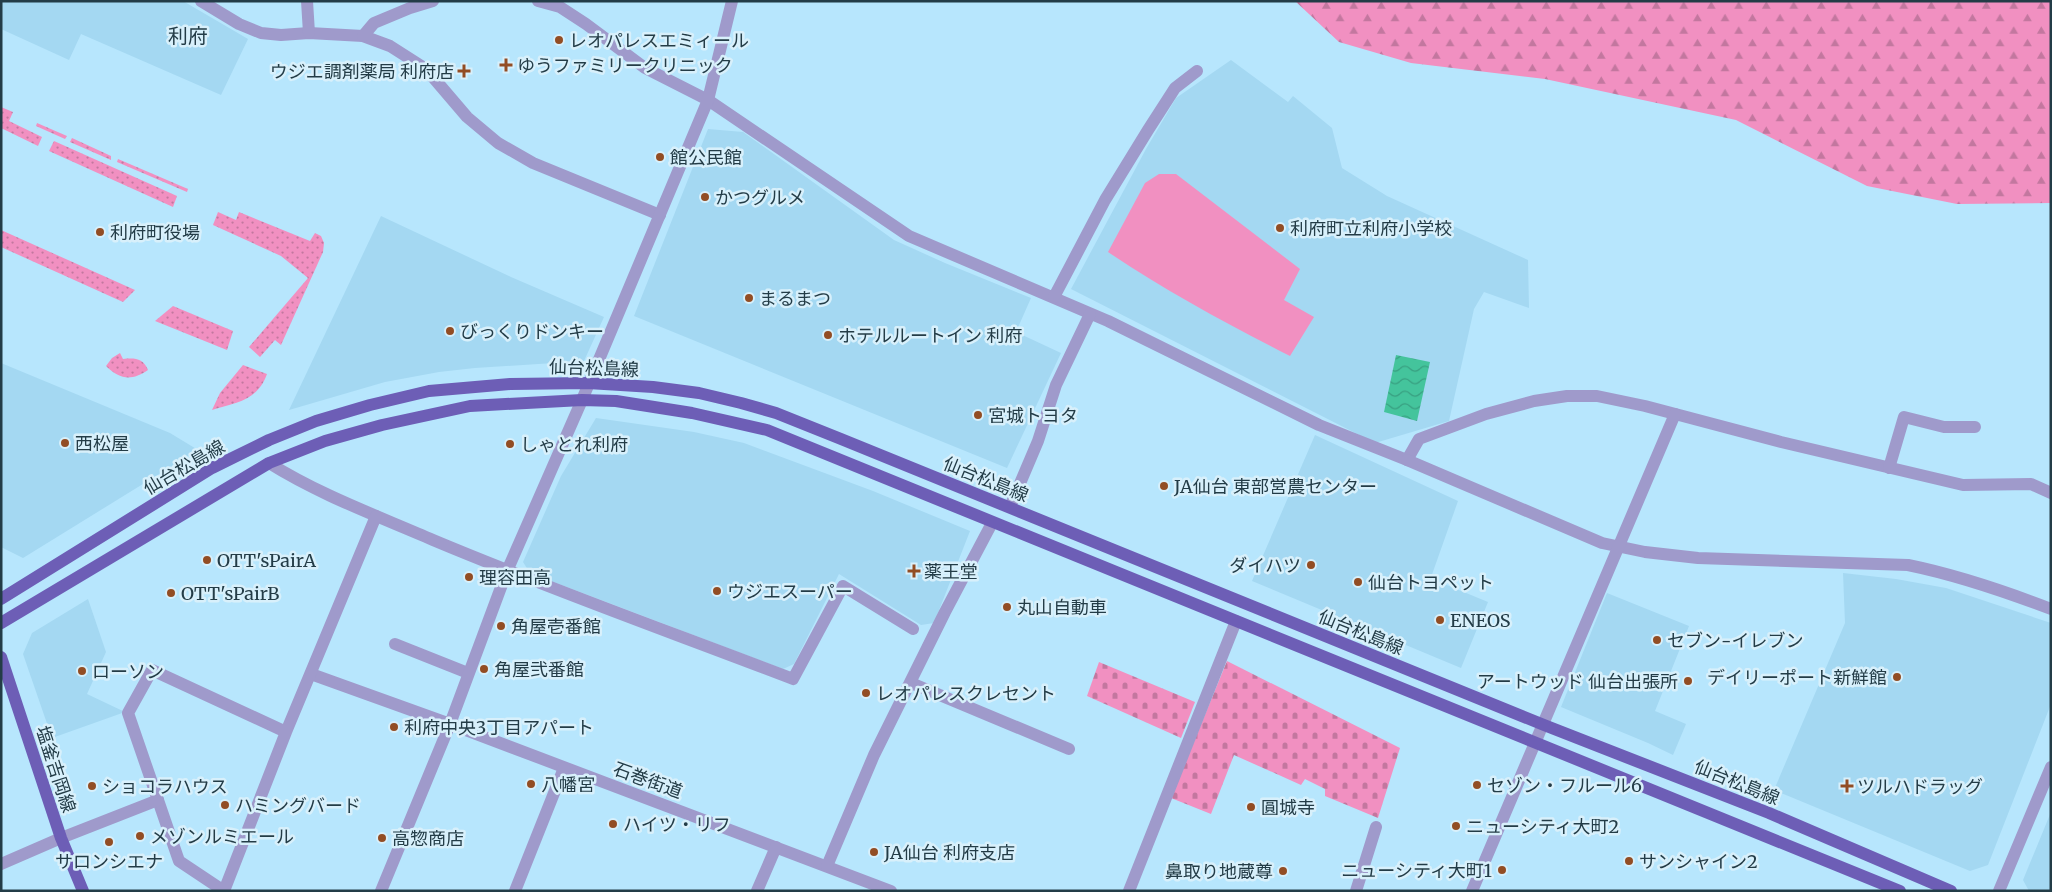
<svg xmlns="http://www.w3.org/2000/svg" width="2052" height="892" viewBox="0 0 2052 892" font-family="Merriweather,'Noto Sans JP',serif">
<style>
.built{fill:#a4d8f2}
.grass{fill:url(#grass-dots)}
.forest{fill:url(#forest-firs)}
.cemetery{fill:url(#cemetery-stones)}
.pitch{fill:#f190c1}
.water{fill:url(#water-waves)}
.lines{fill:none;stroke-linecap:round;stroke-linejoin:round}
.minor{stroke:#9f9acb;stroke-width:12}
.major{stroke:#6d5eb6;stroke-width:12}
.poi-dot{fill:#924d24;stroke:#d8f0fb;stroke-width:2}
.labels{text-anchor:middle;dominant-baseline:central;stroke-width:5;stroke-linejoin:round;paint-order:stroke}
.poi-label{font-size:18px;fill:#233c47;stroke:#d8f0fb;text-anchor:start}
.street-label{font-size:18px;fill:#233c47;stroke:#d8f0fb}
.quarter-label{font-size:20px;fill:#233c47;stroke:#d8f0fb}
</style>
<defs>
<pattern id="grass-dots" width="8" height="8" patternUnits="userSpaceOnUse" patternTransform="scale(1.25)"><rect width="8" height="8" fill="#f190c1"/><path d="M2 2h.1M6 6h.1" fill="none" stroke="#c3779f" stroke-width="1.8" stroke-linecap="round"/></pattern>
<pattern id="forest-firs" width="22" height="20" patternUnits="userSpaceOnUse" patternTransform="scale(1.25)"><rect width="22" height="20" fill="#f190c1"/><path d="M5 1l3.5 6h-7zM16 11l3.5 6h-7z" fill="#c3779f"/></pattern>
<pattern id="cemetery-stones" width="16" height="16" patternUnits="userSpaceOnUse" patternTransform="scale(1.25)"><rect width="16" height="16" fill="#f190c1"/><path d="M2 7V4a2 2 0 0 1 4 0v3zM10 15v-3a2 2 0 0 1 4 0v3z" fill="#c3779f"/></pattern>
<pattern id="water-waves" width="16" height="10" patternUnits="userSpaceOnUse" patternTransform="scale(1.25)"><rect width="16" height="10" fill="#44c49c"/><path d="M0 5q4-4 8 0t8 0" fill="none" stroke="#38a081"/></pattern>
</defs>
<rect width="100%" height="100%" fill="#b7e6fd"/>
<!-- built -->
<g class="built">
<path d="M1,1H183L248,39L221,95L81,34L69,60L1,29Z"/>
<path d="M1231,60L1288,102L1293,96L1332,128L1342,168L1387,196L1528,260L1529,308L1484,292L1474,309L1449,421L1375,443L1071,289L1146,149L1176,98Z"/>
<path d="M708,129L743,132L894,240L945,263L1031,298L1016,332L1061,353L1007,468L634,316Z"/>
<path d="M381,216L511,277L604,317L584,361L475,368L439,372L385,382L289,410Z"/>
<path d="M1,363L170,433L198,450L23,558L1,547Z"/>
<path d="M596,418L694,432L744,443L873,491L970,531L934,623L921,625L839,574L794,664L783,669L530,573L523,562L561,476Z"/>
<path d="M1315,435L1458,501L1429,583L1435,586L1437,581L1488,602L1461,668L1252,581Z"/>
<path d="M1843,573L1896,579L1946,588L2051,623V704L1988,865L1970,871L1774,790L1845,623Z"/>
<path d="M1607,593L1689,626L1655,711L1686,724L1673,755L1648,743L1561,707Z"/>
<path d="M88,599L106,652L87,694L125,712L52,738L23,654L32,633Z"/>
<path d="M2051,812V891H2029L2023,880Z"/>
</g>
<!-- grass -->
<g class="grass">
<path d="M1,107L13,112L9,121L42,137L38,146L1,128Z"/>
<path d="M37,123L67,136L65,139L36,126Z"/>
<path d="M72,138L111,156V160L70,142Z"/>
<path d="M54,141L177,196L173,207L49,151Z"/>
<path d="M118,159L188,189L187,192L117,162Z"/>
<path d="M218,212L236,220L239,212L310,241L315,233L321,236L324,243L323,252L281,345L275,340L260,357L249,347L308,278L281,256L213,225Z"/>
<path d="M1,230L135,290L123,302L1,247Z"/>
<path d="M173,306L233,331L227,350L155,321Z"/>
<path d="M120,353L123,359C135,358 143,358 148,370C132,381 120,380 106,366L112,358Z"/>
<path d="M243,365L267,374C257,401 237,402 212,410L220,393Z"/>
</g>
<!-- forest -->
<path class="forest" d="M1295,1H2051V203L1957,204L1867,186L1736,120L1545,79L1411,63L1339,42Z"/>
<!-- cemetery -->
<g class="cemetery">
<path d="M1227,661L1400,748L1378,818L1325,796V789L1305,779L1301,785L1234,755L1211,814L1171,798Z"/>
<path d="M1099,662L1195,702L1181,738L1087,696Z"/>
</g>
<!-- pitch -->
<path class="pitch" d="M1159,174H1176L1300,269L1284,300L1314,317L1290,356C1227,324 1166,291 1108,252L1145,183Z"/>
<!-- water -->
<path class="water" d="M1396,355L1430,362L1417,421L1384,412Z"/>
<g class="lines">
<!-- minor -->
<g class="minor">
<path d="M201,1L239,24L261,33L281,35L309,33L363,36L390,46L426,69L467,117L498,143L533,163L660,215"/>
<path d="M307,1L309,33"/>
<path d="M538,1L560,7L586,24L645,68L708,100L909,236L1108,321L1319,425L1407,460L1419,439L1486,414L1534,401L1567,396H1597L1645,406L1781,442L1963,485L2031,484L2051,493"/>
<path d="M363,36L374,23L410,8L433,1"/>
<path d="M1054,297L1105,200L1148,130L1175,88L1197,71"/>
<path d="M1407,460L1602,543L1645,552L1698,558L1908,565C1957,575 2004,591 2051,609"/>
<path d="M269,463C320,495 378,516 433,540C552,590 673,633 793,679L843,586L913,629"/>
<path d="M1889,468L1904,417L1944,427H1975"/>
<path d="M1010,507L1038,441L1056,385L1090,314"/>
<path d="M395,644L468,673"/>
<path d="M311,674L450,724L891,891"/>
<path d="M911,683L1069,749"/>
<path d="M286,732L152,670L128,713L179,861L224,891L286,732L376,516"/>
<path d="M1,864L61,838L158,800"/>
<path d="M827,866L874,755L945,612L992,523"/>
<path d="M381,891L450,724L507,571L582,400L708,100L732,1"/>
<path d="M515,891L564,768"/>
<path d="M757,891L776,847"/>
<path d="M1129,891L1236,621"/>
<path d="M1356,891L1376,827"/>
<path d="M1472,891L1675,414"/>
<path d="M1999,891L2051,767"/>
</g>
<!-- major -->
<g class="major">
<path d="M1,599L212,468L269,440L316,421L370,405L429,391L510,384L588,383L653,387L699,393L741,403L776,413L841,439L1544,725L1769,813L1951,891"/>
<path d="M1,623L269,463L325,441L382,425L470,406L582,400L616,401L692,413L767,430L1900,891"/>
<path d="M1,657L61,838L83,891"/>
</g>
</g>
<!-- markers -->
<g class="poi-dot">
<circle cx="559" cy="40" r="5"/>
<path d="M503.5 57.5h5v5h5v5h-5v5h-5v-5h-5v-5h5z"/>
<path d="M461.5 63.5h5v5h5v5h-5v5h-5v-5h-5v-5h5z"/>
<circle cx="660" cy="157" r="5"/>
<circle cx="705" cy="197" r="5"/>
<circle cx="1280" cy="228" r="5"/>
<circle cx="100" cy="232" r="5"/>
<circle cx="749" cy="298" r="5"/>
<circle cx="450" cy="331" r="5"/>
<circle cx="828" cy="335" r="5"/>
<circle cx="978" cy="415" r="5"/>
<circle cx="65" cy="443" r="5"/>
<circle cx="510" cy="444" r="5"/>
<circle cx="1164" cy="486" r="5"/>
<circle cx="207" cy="560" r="5"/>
<circle cx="1311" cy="565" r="5"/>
<path d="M911.5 563.5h5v5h5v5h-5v5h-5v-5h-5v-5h5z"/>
<circle cx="469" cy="577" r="5"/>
<circle cx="1358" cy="582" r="5"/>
<circle cx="717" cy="591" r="5"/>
<circle cx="171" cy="593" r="5"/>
<circle cx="1007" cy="607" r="5"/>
<circle cx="1440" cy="620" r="5"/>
<circle cx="501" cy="626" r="5"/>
<circle cx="1657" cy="640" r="5"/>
<circle cx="484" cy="669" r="5"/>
<circle cx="82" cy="671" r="5"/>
<circle cx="1897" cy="677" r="5"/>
<circle cx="1688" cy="681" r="5"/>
<circle cx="866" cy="693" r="5"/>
<circle cx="394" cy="727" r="5"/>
<circle cx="531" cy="784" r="5"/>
<circle cx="1477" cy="785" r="5"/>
<circle cx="92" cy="786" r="5"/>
<path d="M1844.5 778.5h5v5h5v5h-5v5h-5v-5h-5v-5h5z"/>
<circle cx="225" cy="805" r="5"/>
<circle cx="1251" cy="807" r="5"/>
<circle cx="613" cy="824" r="5"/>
<circle cx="1456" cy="826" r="5"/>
<circle cx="140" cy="836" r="5"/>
<circle cx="382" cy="838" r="5"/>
<circle cx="109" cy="842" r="5"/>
<circle cx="874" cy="852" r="5"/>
<circle cx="1629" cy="861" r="5"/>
<circle cx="1502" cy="870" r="5"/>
<circle cx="1283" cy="871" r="5"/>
</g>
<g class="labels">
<!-- poi labels -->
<g class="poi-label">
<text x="569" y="40">レオパレスエミィール</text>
<text x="517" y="65">ゆうファミリークリニック</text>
<text x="454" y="71" text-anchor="end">ウジエ調剤薬局 利府店</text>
<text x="670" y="157">館公民館</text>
<text x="715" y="197">かつグルメ</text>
<text x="1290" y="228">利府町立利府小学校</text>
<text x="110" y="232">利府町役場</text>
<text x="759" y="298">まるまつ</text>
<text x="460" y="331">びっくりドンキー</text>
<text x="838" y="335">ホテルルートイン 利府</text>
<text x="988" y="415">宮城トヨタ</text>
<text x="75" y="443">西松屋</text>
<text x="520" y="444">しゃとれ利府</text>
<text x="1174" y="486">JA仙台 東部営農センター</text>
<text x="217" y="560">OTT'sPairA</text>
<text x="1301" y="565" text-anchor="end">ダイハツ</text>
<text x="924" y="571">薬王堂</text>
<text x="479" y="577">理容田高</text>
<text x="1368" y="582">仙台トヨペット</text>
<text x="727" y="591">ウジエスーパー</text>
<text x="181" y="593">OTT'sPairB</text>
<text x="1017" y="607">丸山自動車</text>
<text x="1450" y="620">ENEOS</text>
<text x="511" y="626">角屋壱番館</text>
<text x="1667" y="640">セブン-イレブン</text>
<text x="494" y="669">角屋弐番館</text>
<text x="92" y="671">ローソン</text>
<text x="1887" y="677" text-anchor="end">デイリーポート新鮮館</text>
<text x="1678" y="681" text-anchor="end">アートウッド 仙台出張所</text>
<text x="876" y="693">レオパレスクレセント</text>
<text x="404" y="727">利府中央3丁目アパート</text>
<text x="541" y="784">八幡宮</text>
<text x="1487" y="785">セゾン・フルール6</text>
<text x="102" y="786">ショコラハウス</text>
<text x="1857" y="786">ツルハドラッグ</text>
<text x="235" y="805">ハミングバード</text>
<text x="1261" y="807">圓城寺</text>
<text x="623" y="824">ハイツ・リフ</text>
<text x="1466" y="826">ニューシティ大町2</text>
<text x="150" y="836">メゾンルミエール</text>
<text x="392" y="838">高惣商店</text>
<text x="884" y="852">JA仙台 利府支店</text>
<text x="109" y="861" text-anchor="middle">サロンシエナ</text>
<text x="1639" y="861">サンシャイン2</text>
<text x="1492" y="870" text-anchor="end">ニューシティ大町1</text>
<text x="1273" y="871" text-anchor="end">鼻取り地蔵尊</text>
</g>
<!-- street labels -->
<g class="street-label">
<text transform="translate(594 368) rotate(2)">仙台松島線</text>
<text transform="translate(184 467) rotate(-30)">仙台松島線</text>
<text transform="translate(986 479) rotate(22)">仙台松島線</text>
<text transform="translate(1361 632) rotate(22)">仙台松島線</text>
<text transform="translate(56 769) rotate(72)">塩釜吉岡線</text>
<text transform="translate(648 780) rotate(20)">石巻街道</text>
<text transform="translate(1737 782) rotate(22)">仙台松島線</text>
</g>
<!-- quarter labels -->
<g class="quarter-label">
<text x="188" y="35">利府</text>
</g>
</g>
<!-- border -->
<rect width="2052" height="892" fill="none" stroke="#233c47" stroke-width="5"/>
</svg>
